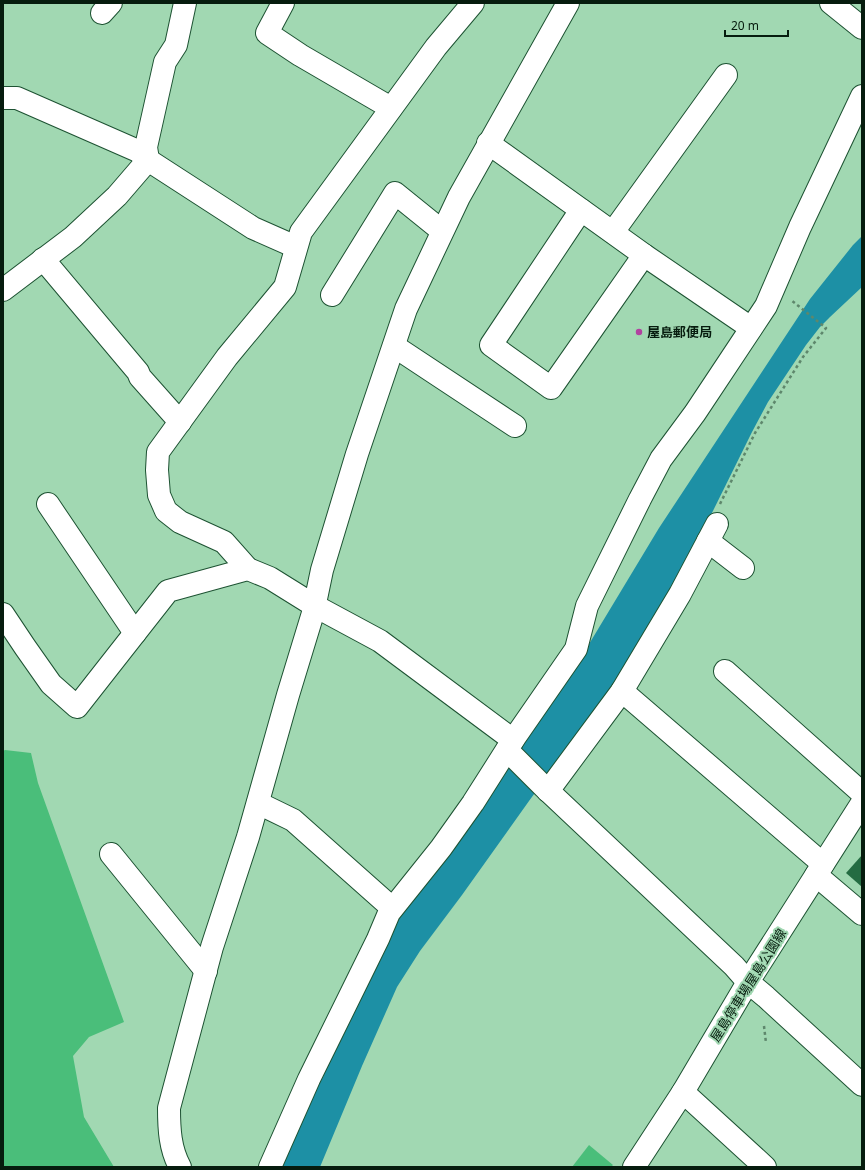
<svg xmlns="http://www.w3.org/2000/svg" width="865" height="1170" viewBox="0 0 865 1170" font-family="'Noto Sans','Noto Sans JP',sans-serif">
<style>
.green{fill:#4abe7a}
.water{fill:#1d90a5}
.building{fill:#246c42}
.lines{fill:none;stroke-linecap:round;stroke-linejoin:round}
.minor-casing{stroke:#1d5232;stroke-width:24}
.major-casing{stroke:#1d5232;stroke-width:24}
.path{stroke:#5e876c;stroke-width:2.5;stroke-dasharray:3 3;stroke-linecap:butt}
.minor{stroke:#fff;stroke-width:22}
.major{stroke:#fff;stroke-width:22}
.poi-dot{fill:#b142a0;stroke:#a1d8b2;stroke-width:1.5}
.labels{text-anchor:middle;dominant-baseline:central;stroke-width:4;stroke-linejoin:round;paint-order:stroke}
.poi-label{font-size:13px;font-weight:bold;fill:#061c0e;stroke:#a1d8b2;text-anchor:start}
.street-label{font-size:13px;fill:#061c0e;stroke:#a1d8b2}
</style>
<rect width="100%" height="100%" fill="#a1d8b2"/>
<!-- green -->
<g class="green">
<path d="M5,750L31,753L38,783L124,1022L89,1037L73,1056L84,1117L114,1167H3V751Z"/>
<path d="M589,1145L613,1165L611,1167H572Z"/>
</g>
<!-- water -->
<path class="water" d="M862,236V287L830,317L820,327L806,345L768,402L752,432L707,523L636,654L529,801L462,895L420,951L397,987L362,1066L320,1167H279L315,1091L323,1077L327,1067L387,930L577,664L659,528L810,299L853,245Z"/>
<!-- building -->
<path class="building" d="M862,855V887L846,873Z"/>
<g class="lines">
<defs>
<g id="minor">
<path d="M283,3L267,33L300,55L391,108"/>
<path d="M831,3L862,28"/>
<path d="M102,13L111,3"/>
<path d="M3,98H17L138,151L148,160L253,228L296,247"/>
<path d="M488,143L644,255L751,328"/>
<path d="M581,210L491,345L551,388L644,255"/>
<path d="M613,232L726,75"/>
<path d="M43,259L138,372L140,377L180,422"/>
<path d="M3,290L73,237L117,196L148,160L146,147L165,62L176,45L185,3"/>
<path d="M332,295L395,193L442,231"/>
<path d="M394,346L515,426"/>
<path d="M48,504L135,633"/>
<path d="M708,541L743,568"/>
<path d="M248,569L224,542L180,522L166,511L159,495L157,470L158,452L227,357L285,287L301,232L436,47L473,3"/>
<path d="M3,614L25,647L51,684L77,707L168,591L248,569L270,578L315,606L380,641L513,740"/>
<path d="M725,671L862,793"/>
<path d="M622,691L680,594L717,524"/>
<path d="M507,750L544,787L734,966L748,982L766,997L862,1085"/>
<path d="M548,791L622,691L823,864"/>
<path d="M258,803L293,820L392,908"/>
<path d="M111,854L206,971"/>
<path d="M816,875L862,914"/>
<path d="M683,1092L765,1167"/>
<path d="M180,1167C170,1149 169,1129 169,1108L212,947L248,837L288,695L313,613L322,570L357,454L406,309L459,197L568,3"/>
<path d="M270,1167L309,1079L378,939L389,913L441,848L473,803L513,740L576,649L587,606L640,499L661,459L695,413L766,306L800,227L862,96"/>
</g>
<path id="major" d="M634,1167L683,1092L748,982L862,803"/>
</defs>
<!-- minor casing -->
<use href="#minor" class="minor-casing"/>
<!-- major casing -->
<use href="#major" class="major-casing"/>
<!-- path -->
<g class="path">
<path d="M720,504L755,433L803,357L826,328L791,300"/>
<path d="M764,1026L766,1043"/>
</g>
<!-- minor -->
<use href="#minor" class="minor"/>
<!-- major -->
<use href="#major" class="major"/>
</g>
<!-- markers -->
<circle class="poi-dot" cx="639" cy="332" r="4"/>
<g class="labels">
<!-- poi labels -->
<g class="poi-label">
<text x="647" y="332">屋島郵便局</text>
</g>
<!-- street labels -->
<g class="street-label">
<text transform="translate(748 985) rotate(-58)">屋島停車場屋島公園線</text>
</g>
</g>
<!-- border -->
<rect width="865" height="1170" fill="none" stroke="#061c0e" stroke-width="8"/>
<!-- scale -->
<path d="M725 30v6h63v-6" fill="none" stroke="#061c0e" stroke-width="2"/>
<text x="731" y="30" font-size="12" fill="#061c0e" stroke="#a1d8b2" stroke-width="3" paint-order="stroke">20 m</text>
</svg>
